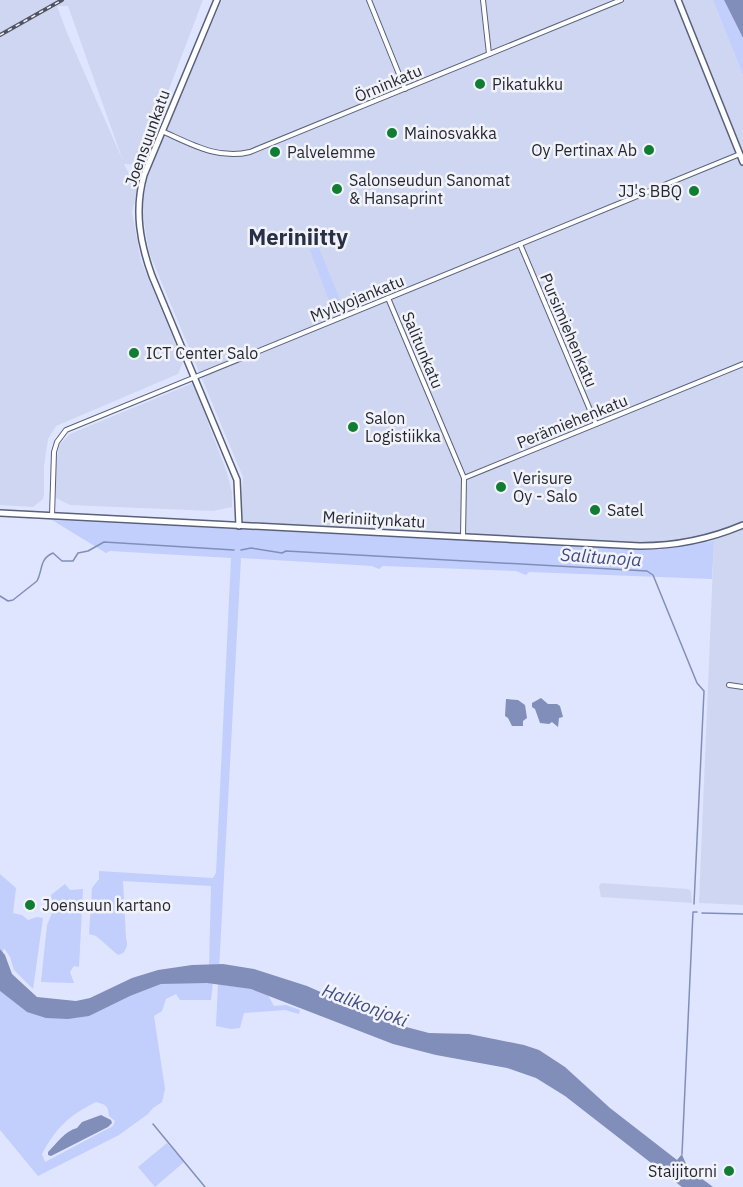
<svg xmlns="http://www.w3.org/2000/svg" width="743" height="1187" viewBox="0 0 743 1187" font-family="'IBM Plex Sans',sans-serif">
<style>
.built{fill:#ced6f2;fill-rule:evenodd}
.green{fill:#c2cefc;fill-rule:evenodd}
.water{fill:#828eba}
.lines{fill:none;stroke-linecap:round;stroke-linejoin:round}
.stream{stroke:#828eba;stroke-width:1.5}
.street-casing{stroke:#59607a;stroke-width:6}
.secondary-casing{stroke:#59607a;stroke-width:8}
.street{stroke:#fff;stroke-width:4}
.secondary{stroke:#fff;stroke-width:5}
.rail-casing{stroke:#505362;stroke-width:4}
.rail{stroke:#f2f3f9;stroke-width:1.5;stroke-dasharray:4.5;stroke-linecap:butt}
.poi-dot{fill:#107d32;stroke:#f2f3f9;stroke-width:2}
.labels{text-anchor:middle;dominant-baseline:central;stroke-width:5;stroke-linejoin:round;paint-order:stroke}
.street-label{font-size:16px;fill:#252834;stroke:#f2f3f9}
.poi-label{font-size:16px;fill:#252834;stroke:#f2f3f9;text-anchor:start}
.water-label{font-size:18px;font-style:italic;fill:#3f4a85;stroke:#f2f3f9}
.district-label{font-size:22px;font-weight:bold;fill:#292f46;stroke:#f2f3f9}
</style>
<rect width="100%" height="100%" fill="#dfe5fe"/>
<!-- built -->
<g class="built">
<path d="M0,0H203L140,165L124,164L130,176L140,178L132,212L141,261L183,362L178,374L56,426L48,439L44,466V494L43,499L33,507L0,505ZM57,6H68L123,161L67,33Z"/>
<path d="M222,0H713L743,75V905L699,903L714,541L657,550L240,529L243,477L149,252L142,209L146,180L161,142Z"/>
<path d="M193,383L227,473L232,492V507L213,511L70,505L56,498V460L60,444L70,434Z"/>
<path d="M601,883L688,889L691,891L692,903L601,897L599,887Z"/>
</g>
<!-- green -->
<g class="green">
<path d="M713,0H724L743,38V75Z"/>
<path d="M318,246L343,307L333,311L310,250Z"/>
<path d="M52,520L657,550L714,541L712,579L529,572L526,575L516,571L383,566L379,569L372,566L241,558L219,970L209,968L211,886L123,881L126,938C128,944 127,948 123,953L118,955L96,936L89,934L92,888L99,879V871L213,878L216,873L231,558L110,551L106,553Z"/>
<path d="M0,874L16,888L13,913L22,915L28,920L37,917L43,918L33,989L14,970L10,957L4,948L3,952L0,949Z"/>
<path d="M65,884L70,890L83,889L79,967L74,966L70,972L74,983L41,982L47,925L53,911L51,895Z"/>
<path d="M183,982L213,983L211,1000H180L176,994L166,999L162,1011L154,1016L165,1089L162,1102L153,1108L148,1114L119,1135L38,1176L0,1130V991L27,1012L130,996L161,984ZM96,1102C106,1105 108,1105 109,1116L115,1121L113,1126L45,1162L42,1154C57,1127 68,1116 96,1102Z"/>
<path d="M218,984L251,989L268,995L274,1006L286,1005L300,1010L299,1014L285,1010L244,1013L240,1028L231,1029L216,1026Z"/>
<path d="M167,1143L184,1162L155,1187L138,1167Z"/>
</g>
<!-- water -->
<g class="water">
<path d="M724,0H743V38Z"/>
<path d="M541,698L548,704H557L560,706L563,717L559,718L558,727L552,722L549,724L540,723L535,709L532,707V703Z"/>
<path d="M506,699L518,700L525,705L527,718L523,721V726H512L508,718L505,716Z"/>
<path d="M0,949L5,955L12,974L37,997L76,1001L90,998L132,978L158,970L192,965L223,964L254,969L307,986L391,1023L429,1033L469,1034L524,1045L539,1050L565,1067L610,1108L677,1160L682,1154C687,1171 699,1176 713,1187H682L565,1096L536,1078L507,1068L436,1055L393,1044L251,989L207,983L161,984L130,996L89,1016L68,1019L46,1018L27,1012L0,991Z"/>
<path d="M101,1115L111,1120L112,1123L108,1127L51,1156L48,1155V1152C57,1143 65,1131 77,1128L82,1122Z"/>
</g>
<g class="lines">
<!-- stream -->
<g class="stream">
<path d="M241,550L251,548L282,553L286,551L647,571L653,575L697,683L704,691L694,904"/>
<path d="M0,596L8,601L13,600L37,581C43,570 39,559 53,553L62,561H73L78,553L88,551L104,542L234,550"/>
<path d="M702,913L743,914"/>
<path d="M153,1124L205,1187"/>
<path d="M682,1154L693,912H697"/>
</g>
<defs>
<g id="street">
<path d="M369,0L405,89"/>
<path d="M483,0L489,54"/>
<path d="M162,131C191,144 218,160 250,152L621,0"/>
<path d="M520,244L596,424"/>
<path d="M388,298L464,478"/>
<path d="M52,516L54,452L57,442L66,430L740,154"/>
<path d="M463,537L464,478L743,364"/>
<path d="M729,685L743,687"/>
</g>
<g id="secondary">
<path d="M217,0L144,175C134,210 140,243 152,276L237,480L239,526"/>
<path d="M678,0L743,162"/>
<path d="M0,513L640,546C676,546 710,539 743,525"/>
</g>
</defs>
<!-- street casing -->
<use href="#street" class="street-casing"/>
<!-- secondary casing -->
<use href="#secondary" class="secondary-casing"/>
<!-- street -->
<use href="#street" class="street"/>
<!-- secondary -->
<use href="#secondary" class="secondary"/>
<defs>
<path id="rail" d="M0,35L62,0"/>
</defs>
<!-- rail casing -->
<use href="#rail" class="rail-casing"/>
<!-- rail -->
<use href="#rail" class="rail"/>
</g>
<!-- markers -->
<g class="poi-dot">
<circle cx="480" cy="84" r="6"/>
<circle cx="392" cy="133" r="6"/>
<circle cx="649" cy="150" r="6"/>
<circle cx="275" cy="152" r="6"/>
<circle cx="337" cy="189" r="6"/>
<circle cx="694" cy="191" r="6"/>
<circle cx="134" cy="353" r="6"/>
<circle cx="353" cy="427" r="6"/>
<circle cx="501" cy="487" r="6"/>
<circle cx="595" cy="510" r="6"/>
<circle cx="30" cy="905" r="6"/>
<circle cx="729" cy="1171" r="6"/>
</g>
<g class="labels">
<!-- street labels -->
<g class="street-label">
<text transform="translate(388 83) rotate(-23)">Örninkatu</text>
<text transform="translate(147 138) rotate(-70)">Joensuunkatu</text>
<text transform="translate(357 298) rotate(-22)">Myllyojankatu</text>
<text transform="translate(569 330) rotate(67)">Pursimiehenkatu</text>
<text transform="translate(423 350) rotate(67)">Salitunkatu</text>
<text transform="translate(572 421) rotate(-22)">Perämiehenkatu</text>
<text transform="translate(374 519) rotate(3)">Meriniitynkatu</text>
</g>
<!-- poi labels -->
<g class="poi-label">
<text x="492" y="84">Pikatukku</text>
<text x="404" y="133">Mainosvakka</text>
<text x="637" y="150" text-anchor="end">Oy Pertinax Ab</text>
<text x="287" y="152">Palvelemme</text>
<text x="349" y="180">Salonseudun Sanomat<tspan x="349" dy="18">&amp; Hansaprint</tspan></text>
<text x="682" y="191" text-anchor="end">JJ's BBQ</text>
<text x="146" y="353">ICT Center Salo</text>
<text x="365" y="418">Salon<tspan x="365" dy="18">Logistiikka</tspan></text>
<text x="513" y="478">Verisure<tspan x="513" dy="18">Oy - Salo</tspan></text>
<text x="607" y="510">Satel</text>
<text x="42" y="905">Joensuun kartano</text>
<text x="717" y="1171" text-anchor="end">Staijitorni</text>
</g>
<!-- water labels -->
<g class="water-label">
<text transform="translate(601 557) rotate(4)">Salitunoja</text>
<text transform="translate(365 1005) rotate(21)">Halikonjoki</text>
</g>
<!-- district labels -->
<g class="district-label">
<text x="298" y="236">Meriniitty</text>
</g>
</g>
</svg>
